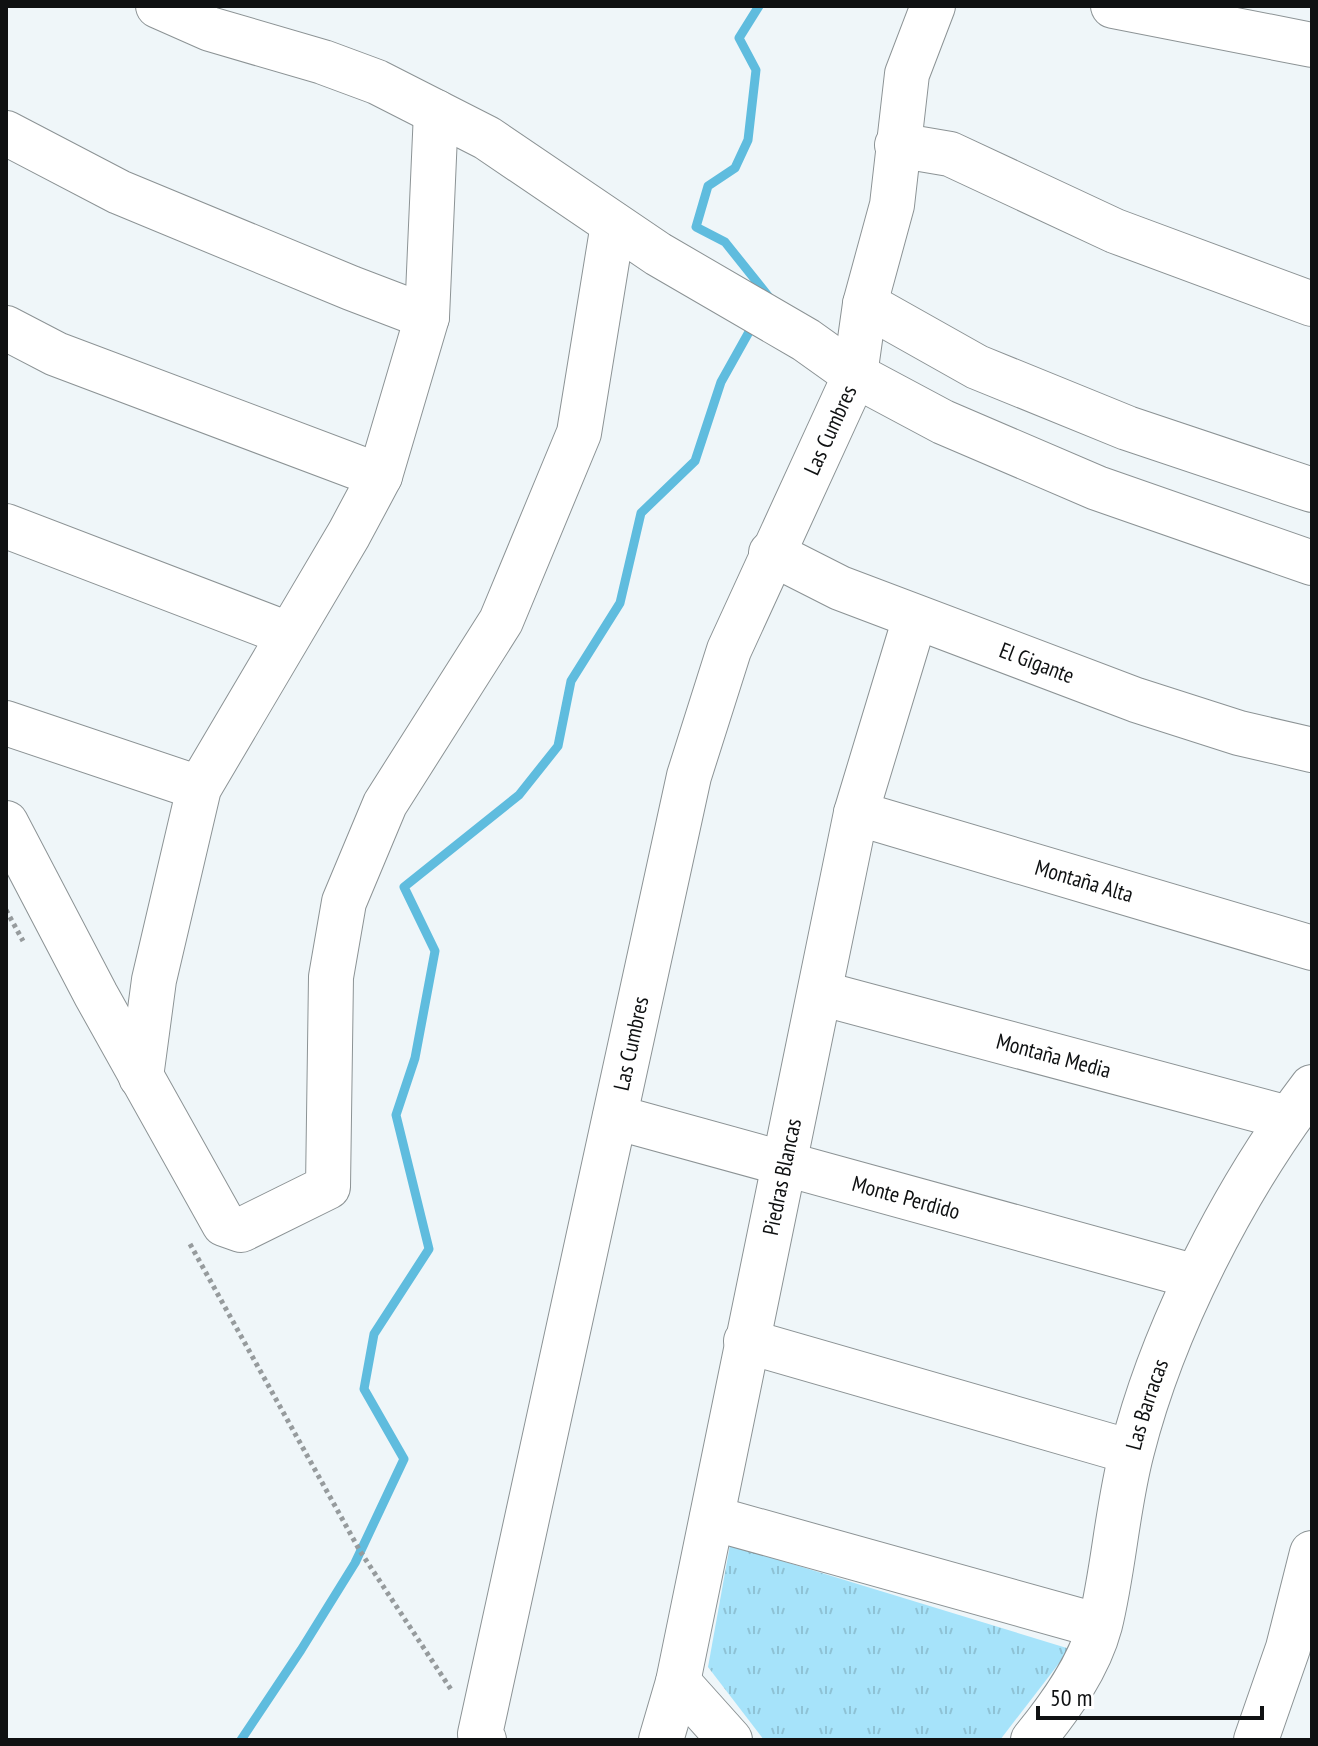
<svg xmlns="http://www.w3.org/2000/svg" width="1318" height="1746" viewBox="0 0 1318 1746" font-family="'PT Sans Narrow',sans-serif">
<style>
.park{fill:url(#park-tufts)}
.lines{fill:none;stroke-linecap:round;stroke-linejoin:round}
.stream{stroke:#5fbcde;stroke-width:9}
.minor-casing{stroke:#8c9395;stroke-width:46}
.path{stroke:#969b9d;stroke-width:5;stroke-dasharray:4 4;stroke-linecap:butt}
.minor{stroke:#fff;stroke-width:44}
.labels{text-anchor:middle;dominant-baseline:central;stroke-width:8;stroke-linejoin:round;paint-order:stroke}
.street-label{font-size:22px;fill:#0f1112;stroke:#fff}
</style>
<defs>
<pattern id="park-tufts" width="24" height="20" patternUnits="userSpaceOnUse" patternTransform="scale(2)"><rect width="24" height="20" fill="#a6e3fa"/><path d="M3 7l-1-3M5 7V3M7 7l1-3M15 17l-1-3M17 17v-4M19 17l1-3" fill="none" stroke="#8ec2d5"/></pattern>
</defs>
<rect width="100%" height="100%" fill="#eff6f9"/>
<!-- park -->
<path class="park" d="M730,1545L1070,1649L1000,1740H764L708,1667Z"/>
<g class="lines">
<!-- stream -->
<g class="stream">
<path d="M759,6L739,38L756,70L748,140L735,168L708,186L696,227L725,242L769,297L767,299"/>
<path d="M241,1740L301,1650L355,1563L404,1459L364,1389L374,1334L429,1249L396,1115L415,1058L435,951L404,887L519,795L558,746L571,681L620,603L641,513L695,461L721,382L754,323"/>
</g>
<defs>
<g id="minor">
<path d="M158,6L210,29L323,62L377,82L487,138L658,254L806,340L855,375L943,422L1097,488L1312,563"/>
<path d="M1113,6L1312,45"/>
<path d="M6,133L119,192L351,288L427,317"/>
<path d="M897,145L950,154L1115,231L1312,304"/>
<path d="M865,304L977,367L1127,428L1312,490"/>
<path d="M6,328L56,354L380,476"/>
<path d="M6,526L288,634"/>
<path id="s1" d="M771,553L840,588L1136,700L1239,733L1312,750"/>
<path d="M6,723L199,788"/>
<path id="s2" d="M856,813L1312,948"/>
<path d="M6,823L96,995L224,1224L241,1230L328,1187L331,977L344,902L385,804L501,621L579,433L613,224"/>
<path id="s3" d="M820,993L1288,1118"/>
<path d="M141,1077L154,980L199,788L349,534L380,476L427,317L436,112"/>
<path id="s4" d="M615,1117L1196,1277"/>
<path d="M746,1341L1131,1452"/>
<path d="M712,1518L1099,1626"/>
<path d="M678,1682L730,1740"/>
<path id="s5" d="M484,1740L480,1734L689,776L729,650L855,375L865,304L892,205L907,74L933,6"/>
<path id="s6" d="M661,1740L678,1682L856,813L915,618"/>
<path id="s7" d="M1033,1740C1060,1707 1089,1667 1100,1625C1114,1568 1117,1508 1132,1451C1163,1328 1235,1188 1312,1087"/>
<path d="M1256,1740L1288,1648L1312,1553"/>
</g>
</defs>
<!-- minor casing -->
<use href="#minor" class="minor-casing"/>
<!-- path -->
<g class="path">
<path d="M6,910L23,941"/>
<path d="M190,1244L360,1551L452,1691"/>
</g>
<!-- minor -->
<use href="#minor" class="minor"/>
</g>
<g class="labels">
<!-- street labels -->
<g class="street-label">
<text stroke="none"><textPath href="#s5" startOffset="1362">Las Cumbres</textPath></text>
<text stroke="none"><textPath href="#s1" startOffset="288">El Gigante</textPath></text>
<text stroke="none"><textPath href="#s2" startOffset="238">Montaña Alta</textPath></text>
<text stroke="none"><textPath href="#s5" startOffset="714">Las Cumbres</textPath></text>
<text stroke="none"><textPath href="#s3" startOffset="242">Montaña Media</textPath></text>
<text stroke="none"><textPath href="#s6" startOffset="576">Piedras Blancas</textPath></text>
<text stroke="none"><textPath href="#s4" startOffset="302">Monte Perdido</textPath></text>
<text stroke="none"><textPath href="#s7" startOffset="360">Las Barracas</textPath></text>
</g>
</g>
<!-- border -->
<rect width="1318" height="1746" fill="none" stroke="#0f1112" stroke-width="16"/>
<!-- scale -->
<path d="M1038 1706v12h224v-12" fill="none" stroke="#0f1112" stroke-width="4"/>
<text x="1050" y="1706" font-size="24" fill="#0f1112" stroke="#ffffff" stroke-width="6" paint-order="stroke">50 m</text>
</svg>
